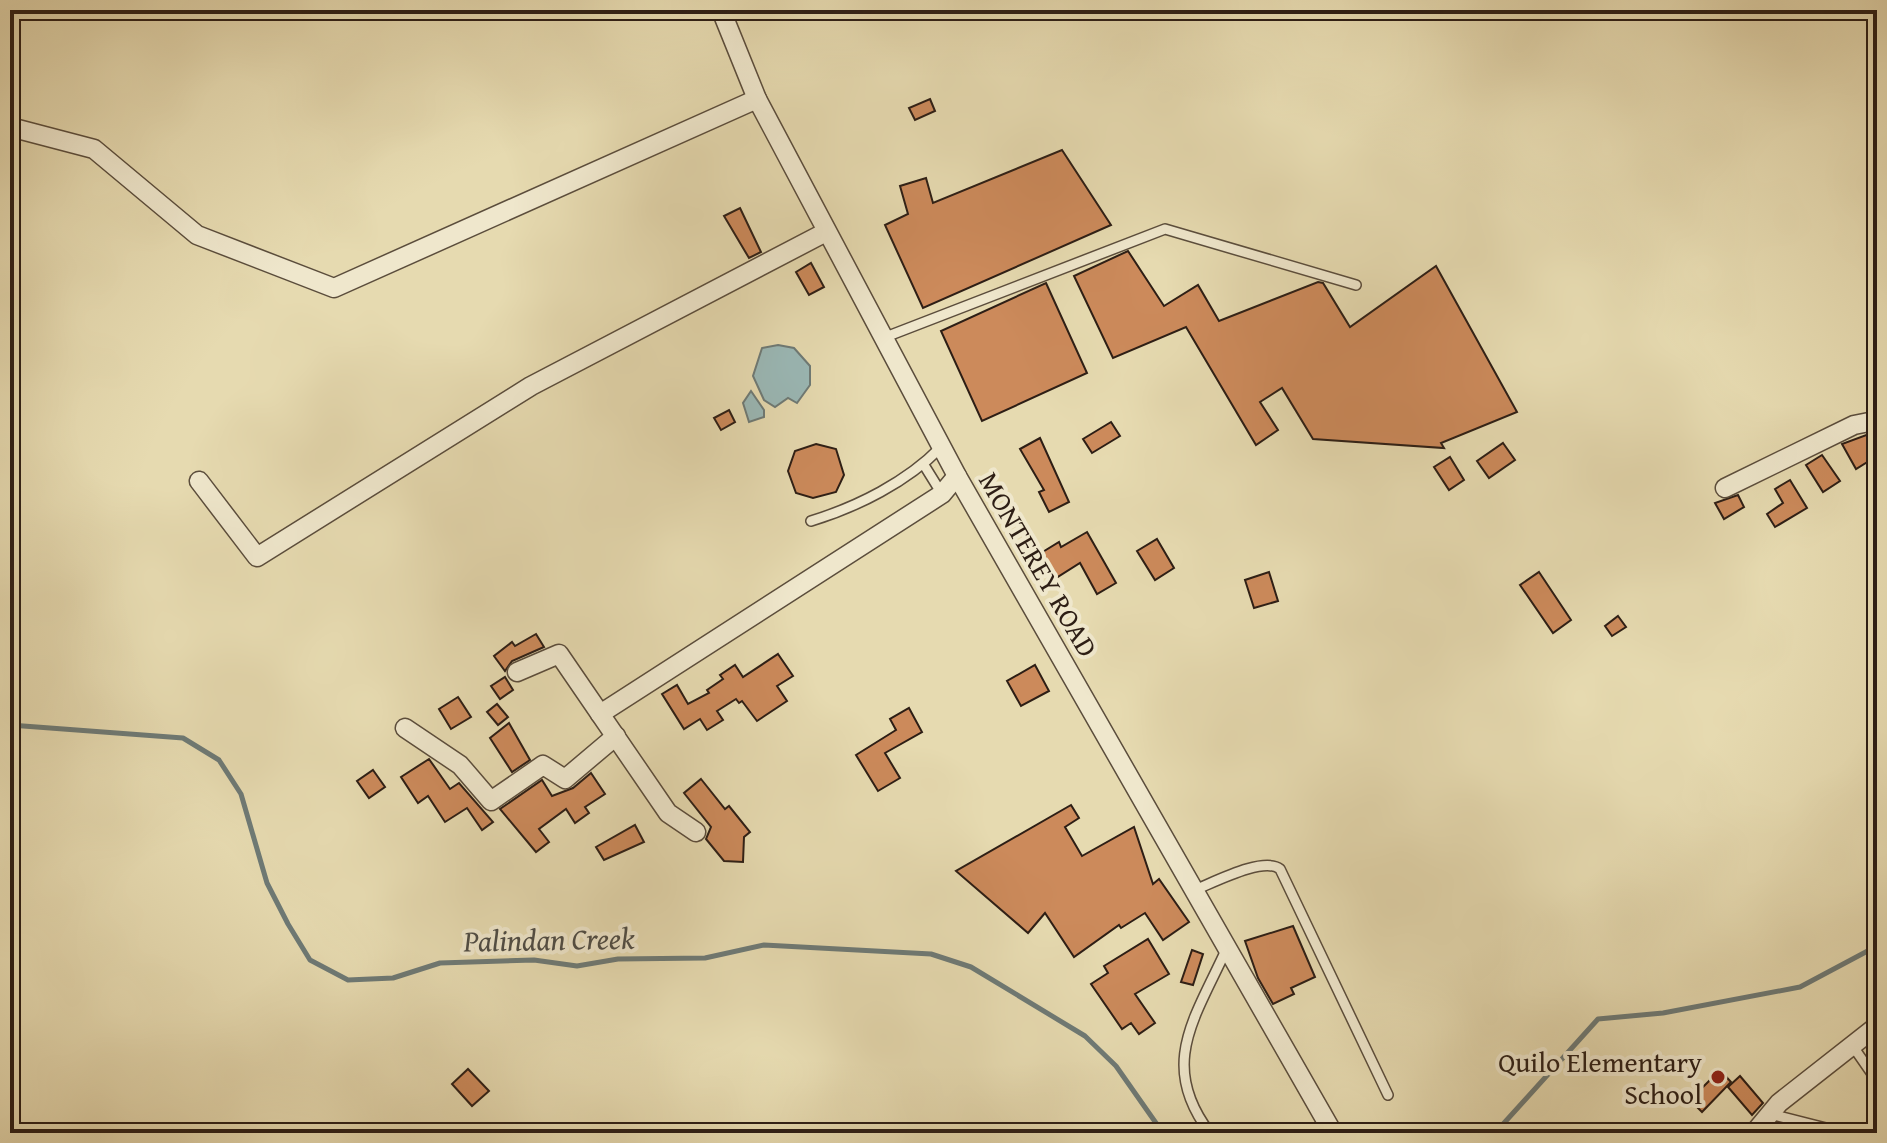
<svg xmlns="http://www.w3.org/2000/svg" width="1887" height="1143" viewBox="0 0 1887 1143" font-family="'Gentium Book Plus',serif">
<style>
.water{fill:#9ab8b6;stroke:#6e7a76;stroke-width:2}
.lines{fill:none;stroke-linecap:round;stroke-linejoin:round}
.stream{stroke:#6e7a76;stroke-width:5}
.building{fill:#cc8a5b;stroke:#2d1e15;stroke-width:2}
.service-casing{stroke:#5b4d3c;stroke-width:12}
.minor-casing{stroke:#5b4d3c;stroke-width:21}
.service{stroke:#efe7cc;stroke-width:9}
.minor{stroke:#efe7cc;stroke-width:18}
.poi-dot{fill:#8f2418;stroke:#efe7cc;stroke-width:3}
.labels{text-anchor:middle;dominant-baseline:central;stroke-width:8;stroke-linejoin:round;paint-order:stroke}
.street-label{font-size:28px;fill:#2d1e15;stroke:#efe7cc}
.poi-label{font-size:28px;fill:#2d1e15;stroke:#efe7cc;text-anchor:end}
.water-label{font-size:30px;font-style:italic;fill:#4e4c45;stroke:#efe7cc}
</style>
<rect width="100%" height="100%" fill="#e6dab0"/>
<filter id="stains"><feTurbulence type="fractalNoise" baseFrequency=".0025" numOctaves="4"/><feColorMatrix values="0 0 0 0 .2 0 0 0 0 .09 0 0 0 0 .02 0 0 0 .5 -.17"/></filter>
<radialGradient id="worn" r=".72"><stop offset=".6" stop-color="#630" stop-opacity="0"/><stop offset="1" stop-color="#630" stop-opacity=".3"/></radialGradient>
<!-- water -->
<g class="water">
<path d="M778,345L794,348L810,366V385L797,403L788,398L775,407L764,400L753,376L762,348Z"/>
<path d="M751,391L764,410V417L749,422L743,403Z"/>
</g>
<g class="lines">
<!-- stream -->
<g class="stream">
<path d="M10,725L183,738L219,760L241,794L267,883L288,924L310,960L348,980L393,978L440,963L534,960L577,966L618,959L705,958L764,945L931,954L971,967L1085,1036L1116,1066L1163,1133"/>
<path d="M1495,1133L1598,1019L1663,1013L1800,987L1877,946"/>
</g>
</g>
<!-- building -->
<g class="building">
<path d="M930,99L935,111L915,120L909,108Z"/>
<path d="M1062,150L1111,225L923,308L885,225L908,214L900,186L926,178L933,203Z"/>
<path d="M740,208L761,252L749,258L724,216Z"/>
<path d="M1128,251L1164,306L1198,285L1219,321L1318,282L1323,283L1350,327L1436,266L1517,412L1441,443L1444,448L1313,439L1282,388L1260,402L1278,430L1256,445L1186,327L1113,358L1074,276Z"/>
<path d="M811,263L824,287L809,295L796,272Z"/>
<path d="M1046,283L1087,373L982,421L941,331Z"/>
<path d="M729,410L735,422L721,430L714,418Z"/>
<path d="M1111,422L1120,436L1092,453L1083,439Z"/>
<path d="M1869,434L1877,436V456L1856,469L1842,444Z"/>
<path d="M1040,438L1069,502L1049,512L1039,492L1044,490L1020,449Z"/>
<path d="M1503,443L1515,460L1489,478L1477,461Z"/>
<path d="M816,444L836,449L844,475L836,492L813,498L796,493L788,471L795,451Z"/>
<path d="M1822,455L1840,481L1823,492L1806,465Z"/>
<path d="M1450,457L1464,480L1449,490L1434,467Z"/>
<path d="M1790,480L1807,508L1775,527L1767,514L1783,503L1775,489Z"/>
<path d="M1738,495L1744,507L1724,519L1715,503Z"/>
<path d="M1087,532L1116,583L1097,594L1080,563L1056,578L1041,553L1059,542L1061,547Z"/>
<path d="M1157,539L1174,568L1155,580L1137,551Z"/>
<path d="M1269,572L1278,601L1254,608L1245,580Z"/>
<path d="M1539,572L1571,620L1553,633L1520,585Z"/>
<path d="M1618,616L1626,627L1612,636L1605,626Z"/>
<path d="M536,634L544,647L512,661L505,671L494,656L512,642L515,646Z"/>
<path d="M778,654L793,676L777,686L787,701L757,721L742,701L739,703L736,699L717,711L723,720L707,730L700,719L684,729L662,694L677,685L688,704L709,693L707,690L723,679L720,675L735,665L743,677Z"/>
<path d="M1035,665L1049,691L1021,706L1007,681Z"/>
<path d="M505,677L513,690L500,699L491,686Z"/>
<path d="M458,697L471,717L451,729L439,709Z"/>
<path d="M497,704L508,717L498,725L487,712Z"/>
<path d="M909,708L922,732L885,753L900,778L878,791L856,755L896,730L890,719Z"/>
<path d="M509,723L530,760L512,772L490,738Z"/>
<path d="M429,759L450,789L459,783L493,822L482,830L467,808L445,822L428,796L418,803L401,777Z"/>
<path d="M373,770L385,787L369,798L357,781Z"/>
<path d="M591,773L605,794L585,807L589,813L575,823L566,809L539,829L549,842L536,852L500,809L542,780L552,796L573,788Z"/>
<path d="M701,779L725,809L729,806L750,832L744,837L743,862L724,861L706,839L711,827L684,793Z"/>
<path d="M1071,805L1079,818L1065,827L1082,856L1134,827L1153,884L1159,879L1189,922L1163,940L1145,913L1121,928L1119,925L1074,957L1045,913L1028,933L956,871Z"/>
<path d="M635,825L644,842L604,860L596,847Z"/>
<path d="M1293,926L1315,977L1291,988L1294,994L1273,1004L1258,978L1245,941Z"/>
<path d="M1148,939L1169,974L1135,994L1155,1023L1139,1034L1131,1023L1122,1029L1091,984L1108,973L1104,966Z"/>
<path d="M1192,950L1203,954L1193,985L1181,982Z"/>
<path d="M468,1069L489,1091L472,1106L452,1084Z"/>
<path d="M1720,1070L1731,1082L1702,1112L1690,1100Z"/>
<path d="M1740,1076L1763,1103L1752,1115L1728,1087Z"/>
</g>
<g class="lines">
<defs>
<g id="service">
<path d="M883,338L1165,229L1356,285"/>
<path d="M924,465L942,494"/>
<path d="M811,521C857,507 907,482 941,447"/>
<path d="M1192,891C1213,883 1263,856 1280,869L1388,1095"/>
<path d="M1852,1045L1877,1081"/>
<path d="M1770,1114L1826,1128"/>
<path d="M1210,1133C1158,1065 1195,1018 1226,950"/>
</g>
<g id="minor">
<path d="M721,10L757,99L957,476L1333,1133"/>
<path d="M10,127L94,149L197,235L334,288L757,99"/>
<path d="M199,481L257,557L531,386L826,232"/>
<path d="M1725,488L1854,425L1869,422L1877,424"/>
<path d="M517,672L559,654L668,813L696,832"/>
<path d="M600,714L942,494L957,476"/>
<path d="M405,728L460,765L491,801L543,765L565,779L616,736"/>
<path d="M1754,1133L1779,1103L1877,1026"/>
</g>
</defs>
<!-- service casing -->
<use href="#service" class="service-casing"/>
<!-- minor casing -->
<use href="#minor" class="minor-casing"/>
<!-- service -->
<use href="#service" class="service"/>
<!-- minor -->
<use href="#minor" class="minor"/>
</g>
<!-- markers -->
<circle class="poi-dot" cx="1718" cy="1077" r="8"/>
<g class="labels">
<!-- street labels -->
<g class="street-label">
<text transform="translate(1039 564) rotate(60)">MONTEREY ROAD</text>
</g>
<!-- poi labels -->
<g class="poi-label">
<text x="1702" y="1061">Quilo Elementary<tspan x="1702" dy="32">School</tspan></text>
</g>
<!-- water labels -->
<g class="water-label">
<text transform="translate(549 939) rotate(-1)">Palindan Creek</text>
</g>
</g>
<!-- margin -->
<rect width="1887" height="1143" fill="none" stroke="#e6dab0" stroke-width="40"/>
<rect x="12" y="12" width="1863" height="1119" fill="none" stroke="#2d1e15" stroke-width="4"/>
<rect x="20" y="20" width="1847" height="1103" fill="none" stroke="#2d1e15" stroke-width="2"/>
<rect width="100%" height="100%" filter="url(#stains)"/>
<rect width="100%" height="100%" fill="url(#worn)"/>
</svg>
